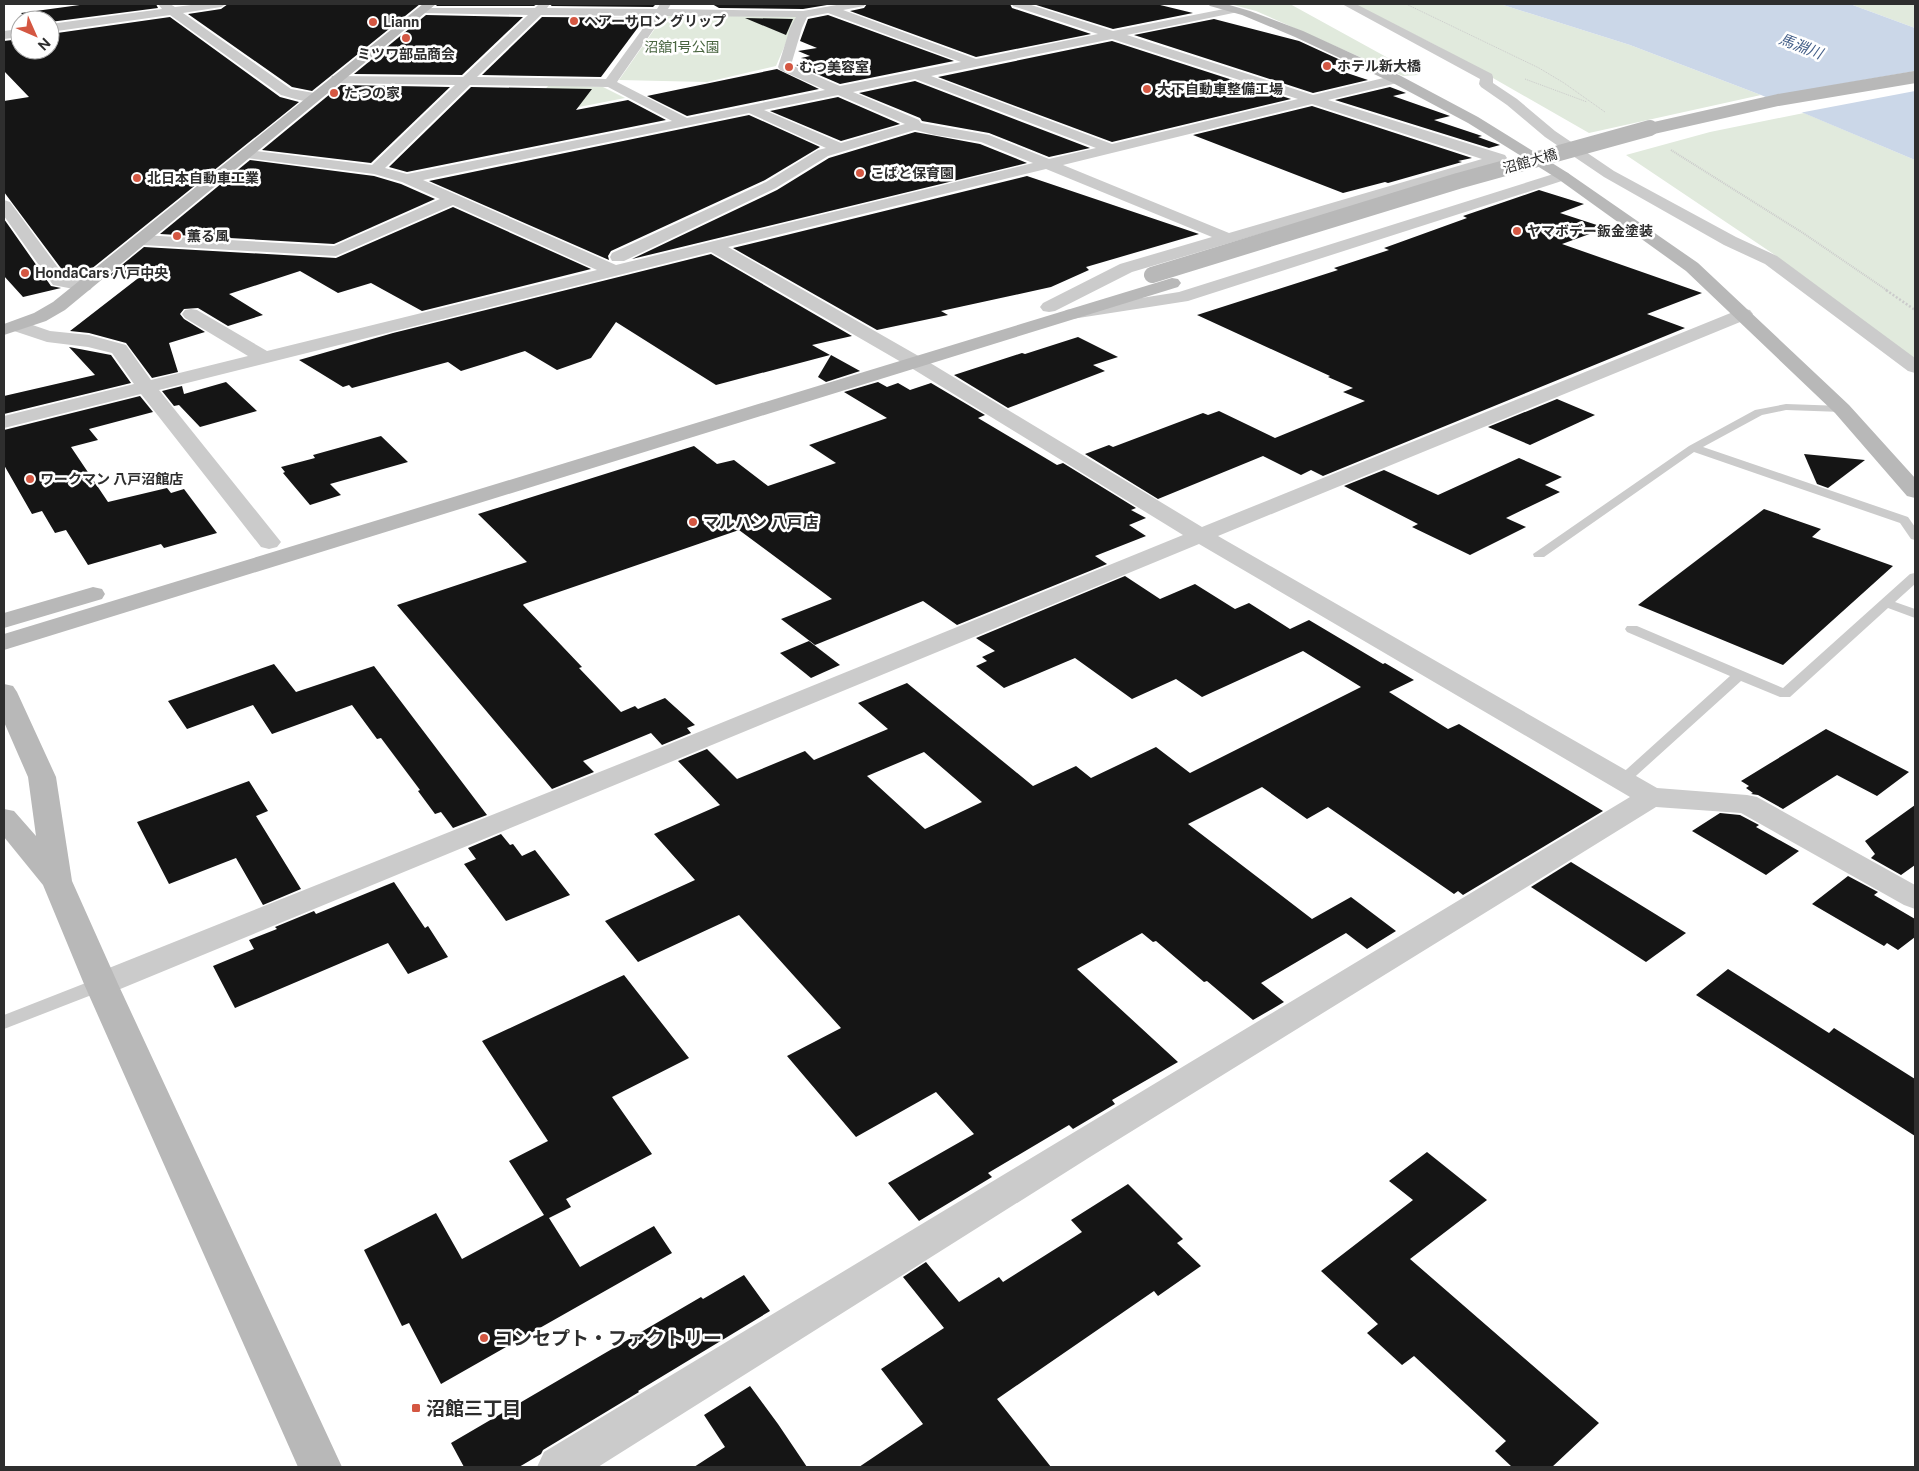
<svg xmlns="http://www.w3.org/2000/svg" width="1919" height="1471" viewBox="0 0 1919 1471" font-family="'Public Sans','Noto Sans JP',sans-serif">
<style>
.green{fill:#e1eadd}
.water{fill:#cbd7e8}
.pier{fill:#fff}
.building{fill:#151515;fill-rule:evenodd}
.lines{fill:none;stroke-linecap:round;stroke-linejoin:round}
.path-far2{stroke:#cbcbcb;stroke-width:1;stroke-dasharray:1 1;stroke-linecap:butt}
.path-far1{stroke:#cbcbcb;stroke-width:2;stroke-dasharray:1 1;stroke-linecap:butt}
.path{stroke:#cbcbcb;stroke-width:2.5;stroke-dasharray:2 2;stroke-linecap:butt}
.lane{fill:#cbcbcb;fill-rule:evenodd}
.street{fill:#cbcbcb;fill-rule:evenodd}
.secondary{fill:#b8b8b8;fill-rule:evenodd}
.secondary-bridge-far1{stroke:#b8b8b8;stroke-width:12}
.secondary-bridge{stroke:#b8b8b8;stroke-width:16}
.poi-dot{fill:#d45742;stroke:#fff;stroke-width:2}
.labels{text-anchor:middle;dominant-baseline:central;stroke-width:5;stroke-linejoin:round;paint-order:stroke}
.far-poi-label{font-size:14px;font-weight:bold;fill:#2e2e2e;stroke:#fff;text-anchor:start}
.far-park-label{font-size:14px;fill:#496540;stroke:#fff}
.far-street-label{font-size:14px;fill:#2e2e2e;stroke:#fff}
.far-water-label{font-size:15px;font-style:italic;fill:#445f88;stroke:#fff}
.poi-label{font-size:16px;font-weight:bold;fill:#2e2e2e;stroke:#fff;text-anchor:start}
.near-poi-label{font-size:19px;font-weight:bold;fill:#2e2e2e;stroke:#fff;text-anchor:start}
</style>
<rect width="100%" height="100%" fill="#fff"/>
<!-- green -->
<g class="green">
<path d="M1230,4H1290L1419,75L1403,76L1256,11Z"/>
<path d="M1354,4H1500L1630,45L1761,95L1589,133L1439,47Z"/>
<path d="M1850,4H1915V28Z"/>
<path d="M677,15L797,17L776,66L707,82L619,80L663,17Z"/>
<path d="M549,85L603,87L625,98L528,117L523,114Z"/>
<path d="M1804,113L1915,160V359L1772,253L1626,155L1710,132Z"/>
</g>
<!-- water -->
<path class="water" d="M1500,4H1850L1915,28V160L1761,95L1630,45Z"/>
<!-- pier -->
<path class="pier" d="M1915,71V91L1799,113L1761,98Z"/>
<!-- building -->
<g class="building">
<path d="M87,4H156L158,8L50,22V20H28L21,13Z"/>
<path d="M228,4H420L312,91L292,87L188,14L221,9Z"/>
<path d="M438,4H537L534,6H436Z"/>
<path d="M552,4H656L653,7L551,6Z"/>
<path d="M712,4H833L803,9L719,8Z"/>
<path d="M867,4H1010L1012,8L1091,34L976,57L850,11L864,8Z"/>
<path d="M1033,4H1156L1193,13L1113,29Z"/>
<path d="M426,15L523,17L462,75L354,74Z"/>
<path d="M828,15L954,61L840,84L796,65L811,62L801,58L810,56L798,51L817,48L800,41L808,19Z"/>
<path d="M170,17L280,97L299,102L80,278L66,275L4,192V101L29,97L4,71V41L20,39V50H50V34Z"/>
<path d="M542,17L645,18L601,77L482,75Z"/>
<path d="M745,18L793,19L786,35Z"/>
<path d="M1214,19L1299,41L1347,63L1326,66L1368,80L1313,93L1134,35Z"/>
<path d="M1112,41L1291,99L1112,142L938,77Z"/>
<path d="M777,69L819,89L687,116L647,96Z"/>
<path d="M915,81L1090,148L1049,157L989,133L922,121L920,118L859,93Z"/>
<path d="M341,85L450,87L371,163L262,150Z"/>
<path d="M471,87L592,89L576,110L628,100L666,120L407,172L389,167Z"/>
<path d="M1390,87L1406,93L1393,96L1450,116L1434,120L1482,136L1478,137L1500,145L1489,148L1335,100Z"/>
<path d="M838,97L900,124L841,141L770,111Z"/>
<path d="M1312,106L1472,158L1458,161L1462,162L1388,183L1385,182L1343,193L1193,135Z"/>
<path d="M749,115L820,147L765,180L611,251L608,256L609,260L429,181Z"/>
<path d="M915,132L980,144L1027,163L632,259L777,190L829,158Z"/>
<path d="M250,160L374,176L401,184L435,199L334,244L160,234Z"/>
<path d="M1027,176L1199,234L1086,267L1089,270L1051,287L941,311L948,315L877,330L733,248Z"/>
<path d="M1539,190L1584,204L1560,213L1606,228L1562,244L1702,293L1647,314L1685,328L1323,476L1311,470L1301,475L1263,456L1158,499L1085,454L1109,445L1113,447L1203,413L1208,415L1219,411L1275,438L1365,401L1343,392L1353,388L1328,377L1330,376L1197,315L1338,270L1334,268L1389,250L1384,248L1467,218L1463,216Z"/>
<path d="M453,207L591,269L422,311L371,283L338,293L300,271L229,294L263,315L228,326L198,308L184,309L180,314L184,319L205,332L169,343L178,372L152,378L126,343L89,333L70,331L150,269L106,278L144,247L336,258Z"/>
<path d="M4,219L51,286L61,288L23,297L4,276Z"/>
<path d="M711,254L852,336L812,345L830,355L716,385L616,322L591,358L557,370L525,351L461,371L448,362L352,388L349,385L343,387L299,360L393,333Z"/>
<path d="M1078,337L1118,357L1093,365L1105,371L1008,408L954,375L1022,353L1025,354Z"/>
<path d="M69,347L111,355L131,383L4,414V396L95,375Z"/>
<path d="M831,355L860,371L826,382L818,377Z"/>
<path d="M226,382L257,411L200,427L179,405L174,406L162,391L182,386L184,394Z"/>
<path d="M878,382L887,387L898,383L910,390L931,383L985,415L978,418L1057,465L1063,463L1136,508L1131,510L1146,518L1129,525L1146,536L1095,556L1107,564L957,625L923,601L815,645L781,619L832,599L739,530L524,604L523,605L582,667L579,668L621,712L635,706L638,709L665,698L695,725L687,728L691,733L662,745L651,733L583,761L594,772L552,789L397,605L527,562L478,514L694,446L717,464L734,460L768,486L836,463L809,445L887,418L844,392Z"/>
<path d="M140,396L153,412L89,429L98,440L71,447L108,502L167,488L171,493L184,489L217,533L164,548L161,544L88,565L66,530L55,533L42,511L32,514L4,465V430Z"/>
<path d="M1557,399L1595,415L1530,445L1488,427Z"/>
<path d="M381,436L408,462L330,484L341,495L310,505L283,473L285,472L281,467L315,458L313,455Z"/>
<path d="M1804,454L1865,460L1828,488L1817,484Z"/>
<path d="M1519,458L1562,477L1545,485L1560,492L1506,518L1526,527L1470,555L1412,527L1418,524L1344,486L1384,470L1438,495Z"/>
<path d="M1764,509L1821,529L1812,537L1893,566L1783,665L1638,605Z"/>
<path d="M1125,576L1160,599L1195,584L1235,609L1249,603L1290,629L1309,620L1383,664L1385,663L1414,680L1389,692L1448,729L1459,724L1603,811L1463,895L1458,891L1454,894L1328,807L1307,819L1262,787L1188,824L1312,919L1351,897L1396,931L1367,949L1346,933L1261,983L1284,1002L1253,1020L1207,981L1204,982L1156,941L1153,942L1142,933L1077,969L1178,1062L1112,1100L1115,1104L1073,1129L1069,1125L988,1173L992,1177L919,1221L888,1183L974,1134L936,1092L856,1137L787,1056L841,1028L739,915L638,962L605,921L695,880L654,834L720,805L678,761L707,749L737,779L805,751L814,760L888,729L858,703L907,683L1033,786L1076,766L1091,778L1156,747L1190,773L1361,687L1303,651L1202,697L1176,679L1132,699L1075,658L1004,688L976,666L987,661L982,657L995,651L976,638ZM924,752L982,802L925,829L867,776Z"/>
<path d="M809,641L840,665L811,678L780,653Z"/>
<path d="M274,664L296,692L374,666L487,815L453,828L441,812L435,814L418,791L420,790L381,738L377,739L352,705L272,734L253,705L187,729L168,701Z"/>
<path d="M1826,729L1909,772L1877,796L1837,775L1783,809L1758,795L1751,794L1753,793L1746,788L1749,786L1741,781Z"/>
<path d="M249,781L268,811L256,816L301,889L263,905L236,858L169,884L137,822Z"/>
<path d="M1915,805V865L1901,875L1871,858L1875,854L1865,841Z"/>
<path d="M1720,813L1740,815L1759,825L1756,827L1799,851L1766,875L1692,831Z"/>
<path d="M501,834L510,845L513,844L522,856L535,850L570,895L506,921L464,864L476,859L468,848Z"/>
<path d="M1571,862L1686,933L1646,962L1531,887Z"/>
<path d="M1848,876L1878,892L1874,895L1915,919V937L1898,950L1887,943L1884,946L1812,904Z"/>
<path d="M394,882L425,928L428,926L448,957L408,974L388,943L235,1008L213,966L254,949L249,940L277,929L275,927L314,911L316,914Z"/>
<path d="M1728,969L1829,1033L1834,1028L1915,1079V1136L1696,995Z"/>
<path d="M624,975L689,1058L612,1097L652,1154L566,1199L571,1207L549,1218L580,1267L654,1226L672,1253L441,1384L409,1323L402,1326L364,1250L436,1213L462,1259L544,1215L509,1161L548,1141L482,1041Z"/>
<path d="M1427,1152L1487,1200L1410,1259L1599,1423L1552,1467H1512L1495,1451L1506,1441L1414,1356L1402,1365L1367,1333L1378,1324L1321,1271L1413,1200L1389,1181Z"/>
<path d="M1128,1184L1183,1239L1177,1243L1201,1266L1158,1296L1154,1291L997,1399L1051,1467H859L923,1424L881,1369L944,1328L903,1277L926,1262L959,1302L999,1277L1003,1282L1082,1232L1071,1220Z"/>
<path d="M744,1275L770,1311L638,1391L639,1392L543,1450L541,1454L519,1467H464L451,1443L701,1297L703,1299Z"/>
<path d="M750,1386L778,1424L807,1467H694L725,1447L704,1415Z"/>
</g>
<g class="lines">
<!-- path-far2 -->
<g class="path-far2">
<path d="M1406,4L1539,68L1564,83L1605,112"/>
<path d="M1525,79L1587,102"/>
</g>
<!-- path-far1 -->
<path class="path-far1" d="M1671,150L1803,233L1888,291"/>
<!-- path -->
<path class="path" d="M1886,290L1915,310"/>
<!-- lane -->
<g class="lane">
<path d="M1786,404L1842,406L1848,409L1842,412L1786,410L1762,415L1703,447L1908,517L1915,527V540L1911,539L1900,523L1694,452L1544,557H1534L1533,554L1689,446L1755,410Z"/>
<path d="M1915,573V584L1895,602L1915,609V618L1888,608L1790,697H1780L1741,681L1627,784H1617L1614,781L1617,778L1730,676L1627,632L1625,629L1627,626H1637L1783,688L1910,574Z"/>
<path d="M101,977L107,979L110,984L107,989L4,1029V1015Z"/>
</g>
<!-- street -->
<g class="street">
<path d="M158,4H170L175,7L199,4H226L221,7L183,13L291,89L320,94L322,97C313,106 292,98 281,95L170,15L50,32V24L162,9Z"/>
<path d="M539,4H550L547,8L657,9L660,4H671L668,9L803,11L842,4H865L864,6L843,10L976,59L1098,34L1013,6L1012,4H1028L1113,31L1234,7L1240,10L1238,12L1127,35L1313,95L1396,75L1401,76L1402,79L1401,82L1328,100L1505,155L1507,158L1505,161L1132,272L1055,311L1049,312L1043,311L1040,307L1043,303L1120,264L1212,237L1046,169L728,247L922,358L1202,527L1738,310L1744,309L1750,310L1753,314L1750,318L1218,536L1657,788L1747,795L1757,797L1915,885V909L1904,905L1741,813L1656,807L1090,1157L598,1467H537L544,1452L1630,797L1199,544L113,992L101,996L89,992L84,984L89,976L657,749L1183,535L908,366L711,252L159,390L277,537L281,542L277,547L269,549L261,547L141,394L4,428V416L134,384L112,353L88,347L47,342L11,330L9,326L11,322L18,320L50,331L89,335L126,345L151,380L248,356L185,318L182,314L185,310L191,309L197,310L267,351L597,270L453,205L336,256L142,245L136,244L134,240L136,236L142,235L334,246L440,199L402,182L374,174L247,158L242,157L240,154L242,151L247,150L372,165L455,85L337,83L331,79L332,76L463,77L528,15L423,13L417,10L419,8H535ZM828,13L961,62L840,86L791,65L802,28L807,17ZM541,15L652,16L606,79L477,77ZM663,16L796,17L790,28L778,67L780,70L825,90L687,118L617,82ZM1112,39L1298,99L1112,144L931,76ZM915,79L1096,148L1049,159L989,135L921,123L919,120L853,92ZM470,85L608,87L672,121L407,174L385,168ZM838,95L905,124L841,143L764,110ZM1312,104L1482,159L1229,233L1063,165ZM749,113L826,148L818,150L766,182L612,253L610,257L612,261H624L776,188L828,156L915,130L935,135L981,142L1033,163L616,265L423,180Z"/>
<path d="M1342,4H1356L1492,74L1493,77V83L1517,99L1555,131L1614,171L1736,237L1777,256L1915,358V373L1908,371L1765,264L1724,245L1604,177L1545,137L1507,105L1481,87L1479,84L1480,79Z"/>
<path d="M20,29V37L4,39V31Z"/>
<path d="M1563,171L1568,173L1571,176L1568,179L1188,301L1072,319L1066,318L1063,314L1066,310L1072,309L1179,292Z"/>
<path d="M4,200L10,202L65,277L90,282L93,286L90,290L84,291L53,285L4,216Z"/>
</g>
<!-- secondary -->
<g class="secondary">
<path d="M423,4H436L65,310L46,321L4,335V324L34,313L53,302Z"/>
<path d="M1208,4H1226L1250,11L1303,31L1401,76L1478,117L1568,173L1698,263L1849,405L1915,478V498L1907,496L1835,413L1686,271L1558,179L1468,123L1391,82L1295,37L1242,15L1210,6Z"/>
<path d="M1172,278L1178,279L1181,283L1178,287L4,650V634Z"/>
<path d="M93,587L102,589L105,594L102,599L4,628V613Z"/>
<path d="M4,684L13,686L17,692L56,777L72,881L118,984L342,1467H298L84,984L43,885L4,837V809L14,811L36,836L28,777L4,722Z"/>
</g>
<!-- secondary-bridge-far1 -->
<path class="secondary-bridge-far1" d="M1645,130L1778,100L1915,77"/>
<!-- secondary-bridge -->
<path class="secondary-bridge" d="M1152,275L1458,181L1650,128"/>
</g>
<!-- markers -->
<g class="poi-dot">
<circle cx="574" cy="21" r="5"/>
<circle cx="373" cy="22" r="5"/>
<circle cx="406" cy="38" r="5"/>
<circle cx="1327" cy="66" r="5"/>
<circle cx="789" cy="67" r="5"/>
<circle cx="1147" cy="89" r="5"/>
<circle cx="334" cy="93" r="5"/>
<circle cx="860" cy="173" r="5"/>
<circle cx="137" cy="178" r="5"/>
<circle cx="1517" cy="231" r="5"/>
<circle cx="177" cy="236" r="5"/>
<circle cx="25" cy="273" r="5"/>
<circle cx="30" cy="479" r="5"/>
<circle cx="693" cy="522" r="5"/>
<circle cx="484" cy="1338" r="5"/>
<rect x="411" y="1403" width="10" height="10" rx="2.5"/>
</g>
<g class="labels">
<!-- far-poi labels -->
<g class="far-poi-label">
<text x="584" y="21">ヘアーサロン グリップ</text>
<text x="383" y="22">Liann</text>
<text x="406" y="54" text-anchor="middle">ミツワ部品商会</text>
<text x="1337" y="66">ホテル新大橋</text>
<text x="799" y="67">むつ美容室</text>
<text x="1157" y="89">大下自動車整備工場</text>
<text x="344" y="93">たつの家</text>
<text x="870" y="173">こばと保育園</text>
<text x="147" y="178">北日本自動車工業</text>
<text x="1527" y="231">ヤマボデー鈑金塗装</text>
<text x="187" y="236">薫る風</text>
<text x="35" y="273">HondaCars 八戸中央</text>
<text x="40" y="479">ワークマン 八戸沼館店</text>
</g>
<!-- far-park labels -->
<g class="far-park-label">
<text x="682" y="47">沼舘1号公園</text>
</g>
<!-- far-street labels -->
<g class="far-street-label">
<text transform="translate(1530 161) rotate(-16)">沼館大橋</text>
</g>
<!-- far-water labels -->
<g class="far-water-label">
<text transform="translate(1801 46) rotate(21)">馬淵川</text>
</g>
<!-- poi labels -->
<g class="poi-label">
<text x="703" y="522">マルハン 八戸店</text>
</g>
<!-- near-poi labels -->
<g class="near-poi-label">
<text x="494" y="1338">コンセプト・ファクトリー</text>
<text x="426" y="1408">沼館三丁目</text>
</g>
</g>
<!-- border -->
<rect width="1919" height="1471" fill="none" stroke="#2e2e2e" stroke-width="10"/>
<!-- north arrow -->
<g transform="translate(35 35) rotate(135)"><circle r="24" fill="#ffffff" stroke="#ababab"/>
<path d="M0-4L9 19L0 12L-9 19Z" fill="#d45742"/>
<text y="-8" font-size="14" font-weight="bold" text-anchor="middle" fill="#2e2e2e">N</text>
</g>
</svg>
